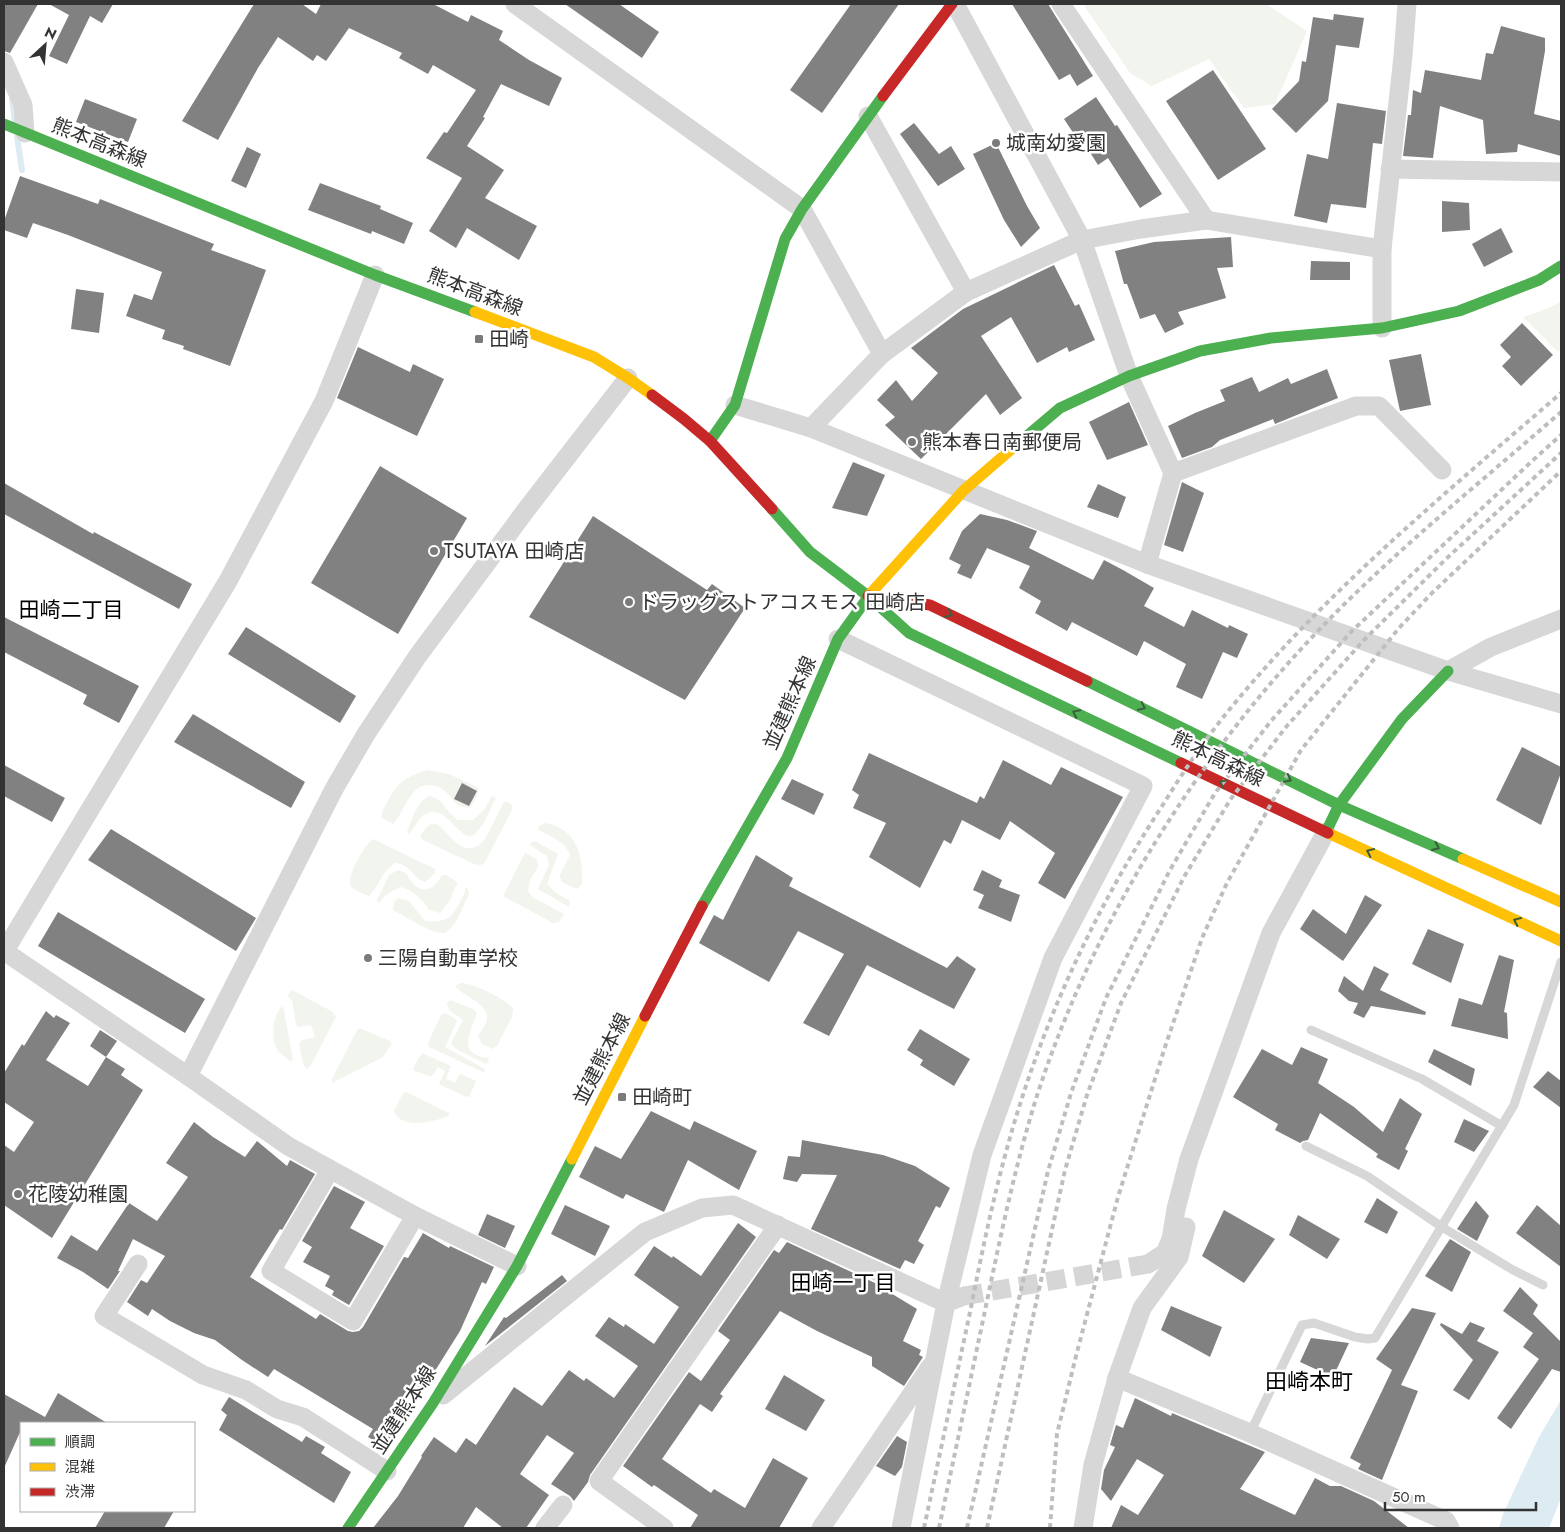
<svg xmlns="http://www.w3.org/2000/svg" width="1565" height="1532" viewBox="0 0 1565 1532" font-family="Jost,'Noto Sans JP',sans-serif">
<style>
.green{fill:#f1f5ed}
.water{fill:#ddebf3}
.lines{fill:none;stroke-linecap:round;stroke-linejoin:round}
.stream{stroke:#ddebf3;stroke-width:6}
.building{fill:#818181}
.street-tunnel{stroke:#d6d6d6;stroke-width:19;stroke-dasharray:19 9;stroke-linecap:butt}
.lane{stroke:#d7d7d7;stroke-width:9}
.street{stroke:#d7d7d7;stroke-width:19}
.fast{stroke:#4caf50;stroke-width:11}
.slow{stroke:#ffc107;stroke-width:11}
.jam{stroke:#c62828;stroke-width:11}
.rail{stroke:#bebebe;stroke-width:4;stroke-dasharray:5 4;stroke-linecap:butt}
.oneway{stroke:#3c5e3d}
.poi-dot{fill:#7a7a7a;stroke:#fff;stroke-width:2}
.labels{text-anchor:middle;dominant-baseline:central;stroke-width:5;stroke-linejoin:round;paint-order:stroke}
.street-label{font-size:20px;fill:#333;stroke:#fff}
.poi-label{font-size:20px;fill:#333;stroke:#fff;text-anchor:start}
.neighbourhood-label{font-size:21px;fill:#000;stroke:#fff}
.quarter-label{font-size:22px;fill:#000;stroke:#fff}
</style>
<rect width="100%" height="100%" fill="#fff"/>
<!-- green -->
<g class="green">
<path d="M1083,4H1266L1307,31L1275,104L1244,108L1209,59L1152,86L1130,73Z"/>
<path d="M1561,302V349L1558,352L1523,317L1546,309Z"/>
<path d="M427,770L449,774L479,788L477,796L470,808L458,806C450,796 444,786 430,785C409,784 405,812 393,824L382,818C381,813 384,809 386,804C397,783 405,777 427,770Z"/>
<path d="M429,796C443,798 446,812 458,820H473L484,810L492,796L496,798C490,809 485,824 476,833C461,849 447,799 424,815C417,820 415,828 409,834L407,832C412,819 417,802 429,796Z"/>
<path d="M504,802C509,802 511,803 513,808L485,862L481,865L474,864L423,840L420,837C439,800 448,852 472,848C478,846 482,844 485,839Z"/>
<path d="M546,823C578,830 583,856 582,884L577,889L565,884L561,881L560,875L570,855C565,841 550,836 538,830V827Z"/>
<path d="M373,839L435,869V873L425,882C413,879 411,864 395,863C380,873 380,886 369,896C364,894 355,891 351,887C345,878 365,844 373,839Z"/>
<path d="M535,841L558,854L547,884L556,893L570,901L569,907L538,889L549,865L547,856L530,845L531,842Z"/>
<path d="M525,853L537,859L538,867L530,880L528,891L532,897L564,914L559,922L553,923L503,896Z"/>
<path d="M398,870L406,873C416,893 431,896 442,875H446L457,882V884L450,900L440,913L429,910C421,898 415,892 401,887C393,890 383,896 379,903L377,900L389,875Z"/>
<path d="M467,887L469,894C463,906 458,922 448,931C440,940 403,915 393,910L394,902L398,898L409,901L425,921C452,924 454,913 465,892V888Z"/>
<path d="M461,983C476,984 503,998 513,1008L512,1017L497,1046L492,1049L482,1044L478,1036C481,1031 487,1024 487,1019C489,1003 463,997 455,986Z"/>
<path d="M292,990L333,1012L336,1017L311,1065L307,1069L304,1066L299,1045L302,1040L315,1037L311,1025L298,1027L296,1024L292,1000L287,996Z"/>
<path d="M450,1000L473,1009L477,1013C470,1033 457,1054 488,1058L489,1062L486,1064L458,1050L451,1044L463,1020L449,1010L447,1003Z"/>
<path d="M283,1006L293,1060L290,1061C286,1057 278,1053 276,1047C271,1036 273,1013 283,1006Z"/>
<path d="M444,1013L454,1018L457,1021L445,1047L485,1069V1071L483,1072L429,1047L428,1043L441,1015Z"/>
<path d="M359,1028L390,1041L392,1043L383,1057L332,1083V1079L357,1030Z"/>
<path d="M422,1053L451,1066L446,1079L455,1083L459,1075L461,1074L476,1081L470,1095L468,1097L464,1096L439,1084L445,1071L438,1067L432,1076H429L413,1070L414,1066Z"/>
<path d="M406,1092L449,1113V1116C435,1121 402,1131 394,1111L403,1093Z"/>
</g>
<!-- water -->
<path class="water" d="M1561,1400V1498L1549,1528H1499L1503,1514L1539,1437Z"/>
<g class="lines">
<!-- stream -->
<g class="stream">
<path d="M12,100L15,122"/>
<path d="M17,137L22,170"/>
</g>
</g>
<!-- building -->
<g class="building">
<path d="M4,4H38L10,53L4,51Z"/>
<path d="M49,4H113L102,23L90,16L67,64L49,56L69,15Z"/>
<path d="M254,4H302L316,14L321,4H433L468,22L471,15L503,31L499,40L529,60L562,78L549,106L501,84L483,117L485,118L467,146L504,170L485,198L537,226L519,260L467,228L456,248L429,231L462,178L426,158L444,132L447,133L476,90L433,65L428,74L399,58L402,53L349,28L326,61L317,55L313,61L278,37L258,68L218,140L182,121Z"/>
<path d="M565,4H619L659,32L642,58Z"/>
<path d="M851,4H899L822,113L790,90Z"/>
<path d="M1012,4H1048L1093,76L1077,86L1070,74L1059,80Z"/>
<path d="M1334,14L1364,18L1359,48L1336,45L1328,101L1296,133L1272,109L1299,81L1302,61L1306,62L1313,17L1333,20Z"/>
<path d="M1501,26L1545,38V51L1534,114L1561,121V156L1518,144L1517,152L1486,154L1483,120L1440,106L1433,158L1403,156L1408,115H1411L1413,90L1421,93L1425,70L1481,80L1486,53L1493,54Z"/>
<path d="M1213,70L1266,149L1218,180L1166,101Z"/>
<path d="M1096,97L1115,126L1117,125L1162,194L1140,208L1108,158L1098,165L1079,135L1076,137L1064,119Z"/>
<path d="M85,99L137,119L128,142L76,122Z"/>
<path d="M1337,103L1386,111L1382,144L1373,143L1366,208L1331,204L1327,223L1294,216L1307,154L1328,159Z"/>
<path d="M914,123L939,154L951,146L965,169L938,186L900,134Z"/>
<path d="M996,143L1027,206L1040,228L1021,247L1004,220L973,154Z"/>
<path d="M247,147L261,154L246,188L231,181Z"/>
<path d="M20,176L98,204L100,199L214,244L211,250L266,270L230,366L183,349L184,346L162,339L165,330L126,316L134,294L152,300L162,272L68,235L33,223L27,238L4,230V221Z"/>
<path d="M320,183L381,206L380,209L413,223L404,244L372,231L371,234L308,210Z"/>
<path d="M1442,201L1469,203L1470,230L1442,232Z"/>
<path d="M1501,228L1513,252L1484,267L1472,244Z"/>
<path d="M1231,237L1233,267L1217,268L1226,298L1178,312L1184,324L1165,333L1155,314L1140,319L1127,284H1124L1115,251L1154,242Z"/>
<path d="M1311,261L1350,262V280H1310Z"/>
<path d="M1054,265L1075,306L1079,304L1095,340L1069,352L1067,347L1037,363L1011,317L981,336L1022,398L1000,415L986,394L921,459L885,425L895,417L877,400L896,380L912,401L938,373L911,348L963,309Z"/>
<path d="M76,289L104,293L99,333L71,329Z"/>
<path d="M1522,323L1553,355L1521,386L1502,366L1511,357L1500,345Z"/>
<path d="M358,347L410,372L413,364L444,379L417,436L337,398Z"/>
<path d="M1421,354L1431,405L1400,411L1389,360Z"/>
<path d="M1327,369L1338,398L1275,424L1273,419L1220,440L1212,447L1182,458L1168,426L1195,413L1225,401L1220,390L1252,377L1259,392L1288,378L1291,384Z"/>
<path d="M1129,402L1148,445L1107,460L1089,422Z"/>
<path d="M853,462L885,475L867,516L832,508Z"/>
<path d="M380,466L467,518L398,634L311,583Z"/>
<path d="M1182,482L1204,493L1183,552L1164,545Z"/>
<path d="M4,483L93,534L94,532L192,584L179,609L4,514Z"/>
<path d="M1098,484L1126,497L1118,518L1087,507Z"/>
<path d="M980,514L1007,520L1037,531L1029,548L1093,580L1104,560L1123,570L1154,588L1144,606L1184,627L1192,610L1228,628L1229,625L1248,634L1237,658L1223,652L1202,699L1176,687L1186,664L1144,641L1137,656L1072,622L1067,631L1035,613L1041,601L1019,588L1030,566L987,548L971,579L957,573L961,565L949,559L962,531Z"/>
<path d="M593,516L707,590L712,584L745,608L685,700L529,617Z"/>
<path d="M4,617L139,686L119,723L83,704L87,695L4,652Z"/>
<path d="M246,627L356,696L340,723L228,654Z"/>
<path d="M193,714L305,782L291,808L174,742Z"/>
<path d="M1522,747L1561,767V773L1541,825L1496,800Z"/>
<path d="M869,753L977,803L980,796L984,799L1003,760L1051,785L1061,767L1123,797L1065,899L1038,883L1055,853L1010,821L1000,840L962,820L951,844L944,840L920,888L869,857L886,823L853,808L859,795L852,790Z"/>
<path d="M4,765L65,798L52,822L4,796Z"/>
<path d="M792,779L824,794L814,815L781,799Z"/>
<path d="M462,783L477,791L469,806L454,799Z"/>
<path d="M111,829L256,918L236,951L88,860Z"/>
<path d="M756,855L793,878L789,886L947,968L957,956L976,969L954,1009L867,965L829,1036L803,1023L844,954L798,931L769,982L699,943L714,915L723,920Z"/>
<path d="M982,870L1002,880L999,887L1020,895L1011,922L978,908L984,895L973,890Z"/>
<path d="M1365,895L1382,905L1343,961L1300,929L1313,909L1346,934Z"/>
<path d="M58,912L205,999L185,1033L38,946Z"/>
<path d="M1428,929L1464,944L1451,983L1412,964Z"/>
<path d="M1499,955L1514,960L1504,1012L1507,1013L1508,1039L1451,1026L1459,998L1482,1005Z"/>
<path d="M1374,966L1389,974L1380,990L1426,1012L1425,1015L1371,1006L1364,1018L1353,1013L1358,1003L1349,1001L1338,991L1344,976L1363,991Z"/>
<path d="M46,1011L54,1018L56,1015L70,1023L46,1060L88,1086L106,1057L125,1069L121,1075L143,1090L52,1238L4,1205V1145L14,1152L34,1122L4,1102V1073L22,1044L24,1046Z"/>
<path d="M920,1029L970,1059L954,1086L920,1065L923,1060L907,1050Z"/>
<path d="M100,1030L117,1041L106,1057L90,1046Z"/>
<path d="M1301,1047L1328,1059L1318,1083L1354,1107L1383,1132L1400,1098L1422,1114L1405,1149L1408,1151L1399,1170L1376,1157L1378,1154L1320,1113L1308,1140L1303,1141L1300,1143L1275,1130L1278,1124L1233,1097L1262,1049L1292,1065Z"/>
<path d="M1434,1049L1475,1069L1471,1086L1428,1062Z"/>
<path d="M1548,1071L1561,1081V1108L1533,1087Z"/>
<path d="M651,1111L690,1130L694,1121L757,1151L739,1190L688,1160L664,1212L626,1194L623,1199L579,1177L595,1146L621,1159Z"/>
<path d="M1464,1119L1489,1131L1474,1152L1454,1142Z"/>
<path d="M194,1122L213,1137L245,1157L257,1141L287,1166L290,1160L315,1174L282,1230L280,1229L250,1277L316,1319L320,1314L348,1331L353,1332L359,1331L363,1327L404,1257L408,1258L423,1233L449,1248L450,1246L494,1267L486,1284L482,1282L460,1331L423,1390L416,1385L397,1416L404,1420L385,1447L368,1437L373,1429L274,1369L268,1377L242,1360L215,1340L194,1333L170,1321L152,1309L148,1316L127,1302L141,1280L147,1283L165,1256L133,1239L118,1271H120L108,1289L83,1272L57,1258L71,1235L97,1251L129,1203L157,1221L188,1177L166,1163Z"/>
<path d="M802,1140L883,1155L915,1166L950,1188L940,1208L936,1206L918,1241L924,1245L914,1264L905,1260L900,1269L811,1229L837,1175L802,1174L797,1182L783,1179L788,1156L800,1157Z"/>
<path d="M334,1186L365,1202L350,1228L384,1246L349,1305L332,1295L334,1291L325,1286L330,1276L303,1262L312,1247L302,1241Z"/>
<path d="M1377,1198L1398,1212L1387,1234L1364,1222Z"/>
<path d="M1476,1201L1489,1216L1477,1241L1457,1229Z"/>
<path d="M565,1205L610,1226L595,1256L551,1234Z"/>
<path d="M1537,1205L1561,1226V1267L1516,1233Z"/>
<path d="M1224,1210L1275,1239L1244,1283L1202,1256Z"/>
<path d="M487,1214L515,1226L505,1248L478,1235Z"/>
<path d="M1298,1215L1340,1239L1327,1259L1289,1235Z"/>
<path d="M738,1223L756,1237L590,1475L588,1482L574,1501L570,1496L551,1484L574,1453L547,1435L520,1474L549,1495L526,1528H503L476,1507L463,1528H373L398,1496L422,1457L421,1456L434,1437L456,1453L466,1438L476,1445L514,1387L542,1406L569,1370L584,1381L586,1378L614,1398L638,1366L595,1336L609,1317L624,1327L625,1324L654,1344L679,1307L634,1275L654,1246L672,1258L673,1256L701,1276Z"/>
<path d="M1450,1239L1471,1252L1452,1292L1425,1276Z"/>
<path d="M787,1242L890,1290L889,1292L917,1309L903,1341L921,1350L919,1355L923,1357L904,1386L872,1366V1357L817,1331L780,1311L720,1394L723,1396L712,1412L700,1404L662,1459L711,1493L714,1489L745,1508L773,1458L808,1478L779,1528H690L698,1515L654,1485L652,1487L623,1466L689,1372L701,1381L730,1340L718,1331L774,1250L779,1253Z"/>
<path d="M562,1275L567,1281L485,1346L504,1317L506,1318Z"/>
<path d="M1520,1287L1538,1305L1533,1314L1561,1342V1372L1552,1369L1511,1429L1497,1418L1539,1359L1523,1347L1533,1333L1503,1311Z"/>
<path d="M1171,1306L1222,1327L1210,1357L1161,1330Z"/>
<path d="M1412,1308L1436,1313L1401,1385L1418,1391L1382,1480L1358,1469L1361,1464L1350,1458L1392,1370L1376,1359Z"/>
<path d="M1470,1322L1485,1328L1477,1341L1499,1352L1469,1400L1453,1390L1473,1360L1440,1325L1441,1323L1462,1334Z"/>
<path d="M1311,1338L1349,1343L1333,1377L1300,1362Z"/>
<path d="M784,1375L825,1400L806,1431L765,1409Z"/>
<path d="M58,1393L107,1423H21V1430L4,1468V1394L45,1417Z"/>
<path d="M229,1397L302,1442L306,1436L325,1447L321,1453L351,1472L334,1503L219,1430L227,1415L221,1410Z"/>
<path d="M1135,1398L1171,1416L1172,1413L1265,1452L1240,1489L1295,1515L1315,1478L1330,1486H1341L1374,1501L1409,1528H1111L1121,1505L1138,1515L1164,1475L1137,1459L1111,1501L1101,1489L1104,1470L1115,1447L1110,1445L1116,1425L1123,1428Z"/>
<path d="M897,1436L907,1442L902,1467L895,1476L876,1466Z"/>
<path d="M105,1511H174L164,1528H95Z"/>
</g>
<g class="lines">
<!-- street-tunnel -->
<path class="street-tunnel" d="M964,1296L1148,1264"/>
<!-- lane -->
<g class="lane">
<path d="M1311,1030L1422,1079L1502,1126"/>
<path d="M1306,1146L1367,1176L1442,1227L1513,1270L1543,1285"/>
<path d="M1250,1433L1302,1325L1314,1323L1355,1337L1368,1339L1375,1338L1514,1105L1561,962"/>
</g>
<!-- street -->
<g class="street">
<path d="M515,4L802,209L882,354"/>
<path d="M955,4L1082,240L1129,376L1173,473L1147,564"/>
<path d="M1061,4L1206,220"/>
<path d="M4,62L23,105L25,133"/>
<path d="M868,116L966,292"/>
<path d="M1390,169L1561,172"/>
<path d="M1382,328V249L1403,56L1407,4"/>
<path d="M735,405L811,428L1147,564L1448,671L1561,704"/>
<path d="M811,428L882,354L966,292L1082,240L1141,229L1206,220L1382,249"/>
<path d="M1173,473L1356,406H1379L1442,470"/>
<path d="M838,639L1143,786L1053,958L982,1155L946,1303L901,1528"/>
<path d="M1448,671L1491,647L1561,619"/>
<path d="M4,951L188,1076L288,1146L415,1216L517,1266"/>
<path d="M4,952L228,581L324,401L375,275"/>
<path d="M188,1076L334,789L366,734L417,657L526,510L628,378"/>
<path d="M330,1170L271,1271L353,1321L415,1216"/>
<path d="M138,1264L104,1316L203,1375L246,1390L277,1409L303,1417L387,1471"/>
<path d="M1148,1264L1165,1253L1171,1239L1176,1209L1189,1159L1271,933L1326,832"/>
<path d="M1117,1378L1250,1433L1446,1521L1450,1528"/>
<path d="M443,1395L645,1232L702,1208L733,1205L946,1303L964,1296"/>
<path d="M545,1528L563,1505"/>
<path d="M664,1528L599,1481L778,1225"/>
<path d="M821,1528L930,1367"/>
<path d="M1083,1528L1093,1465L1117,1378L1142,1308L1179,1257L1186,1227"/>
</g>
<!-- fast -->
<g class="fast">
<path d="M4,124L375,275L475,312"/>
<path d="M710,441L735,405L785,239L802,209L883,96"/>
<path d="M1015,446L1060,408L1129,376L1200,351L1271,338L1382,328L1459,311L1539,280L1561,266"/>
<path d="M772,509L810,552L868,596L909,633L1181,763"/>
<path d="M1087,681L1339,805L1463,859"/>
<path d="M1326,832L1339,805L1402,719L1448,671"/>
<path d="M702,906L787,758L838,639L871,593"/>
<path d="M348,1528L433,1403L517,1266L572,1159"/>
</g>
<!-- slow -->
<g class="slow">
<path d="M475,312L594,357L628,378L652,395"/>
<path d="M871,593L964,490L1015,446"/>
<path d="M1328,833L1561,941"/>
<path d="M1463,859L1561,902"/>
<path d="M572,1159L645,1016"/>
</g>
<!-- jam -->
<g class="jam">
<path d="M883,96L952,4"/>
<path d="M652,395L684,419L710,441L772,509"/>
<path d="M868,596L930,605L1087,681"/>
<path d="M1181,763L1328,833"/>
<path d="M645,1016L702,906"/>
</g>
<!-- rail -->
<g class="rail">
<path d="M924,1528C939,1458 954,1387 969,1317C980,1262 991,1207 1006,1152C1039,1029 1094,910 1164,803C1185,769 1208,735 1234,704C1330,588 1447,492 1561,393"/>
<path d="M939,1528C955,1453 971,1377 987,1301C1001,1234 1015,1167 1035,1102C1087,937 1185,775 1302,648C1381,562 1473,489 1561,412"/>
<path d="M967,1528L1048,1171L1071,1093L1106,998L1170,870L1215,793L1271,721L1351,632L1532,461L1561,435"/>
<path d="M987,1528L1065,1170L1087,1095L1121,1003L1184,877L1230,800L1286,727L1364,640L1447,558L1561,453"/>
<path d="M1050,1528L1057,1434L1076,1356L1118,1197L1165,1047L1202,938L1227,883L1301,750L1399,628L1432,593L1561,471"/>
</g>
</g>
<!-- one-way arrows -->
<defs><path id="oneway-chevron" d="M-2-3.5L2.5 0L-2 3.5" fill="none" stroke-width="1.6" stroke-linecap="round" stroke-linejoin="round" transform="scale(1.25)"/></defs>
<g class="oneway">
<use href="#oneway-chevron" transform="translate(949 614) rotate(26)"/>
<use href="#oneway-chevron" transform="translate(1142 707) rotate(26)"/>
<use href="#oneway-chevron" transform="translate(1076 713) rotate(-154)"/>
<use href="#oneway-chevron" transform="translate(1288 779) rotate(27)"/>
<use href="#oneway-chevron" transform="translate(1223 783) rotate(-154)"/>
<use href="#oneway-chevron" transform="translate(1436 847) rotate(24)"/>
<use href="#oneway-chevron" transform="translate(1370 852) rotate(-155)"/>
<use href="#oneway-chevron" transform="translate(1517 921) rotate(-155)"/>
</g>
<!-- markers -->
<g class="poi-dot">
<circle cx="996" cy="143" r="5"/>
<rect x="474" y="334" width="10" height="10" rx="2.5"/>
<circle cx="912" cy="442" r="5"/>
<circle cx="434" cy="551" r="5"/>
<circle cx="629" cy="602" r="5"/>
<circle cx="368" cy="958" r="5"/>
<rect x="617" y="1092" width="10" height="10" rx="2.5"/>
<circle cx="18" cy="1194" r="5"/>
</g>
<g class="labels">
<!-- street labels -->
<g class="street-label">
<text transform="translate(99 143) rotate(22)">熊本高森線</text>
<text transform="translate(475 292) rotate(21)">熊本高森線</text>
<text transform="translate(790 703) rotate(-66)">並建熊本線</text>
<text transform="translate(1218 759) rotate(26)">熊本高森線</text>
<text transform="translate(602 1059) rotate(-63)">並建熊本線</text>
<text transform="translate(404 1410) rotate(-57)">並建熊本線</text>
</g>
<!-- poi labels -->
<g class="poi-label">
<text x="1006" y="143">城南幼愛園</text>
<text x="489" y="339">田崎</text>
<text x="922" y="442">熊本春日南郵便局</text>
<text x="444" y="551">TSUTAYA 田崎店</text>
<text x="639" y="602">ドラッグストアコスモス 田崎店</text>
<text x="378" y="958">三陽自動車学校</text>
<text x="632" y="1097">田崎町</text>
<text x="28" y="1194">花陵幼稚園</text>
</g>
<!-- neighbourhood labels -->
<g class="neighbourhood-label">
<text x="71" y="610">田崎二丁目</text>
<text x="843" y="1283">田崎一丁目</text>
</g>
<!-- quarter labels -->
<g class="quarter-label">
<text x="1309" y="1381">田崎本町</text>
</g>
</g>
<!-- border -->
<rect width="1565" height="1532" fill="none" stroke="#333333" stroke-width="10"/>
<!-- legend -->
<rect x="20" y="1422" width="175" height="90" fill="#ffffff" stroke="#adadad"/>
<rect x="30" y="1438" width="25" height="8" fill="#4caf50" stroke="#adadad"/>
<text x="65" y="1447" font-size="15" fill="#333333">順調</text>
<rect x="30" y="1463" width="25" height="8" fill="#ffc107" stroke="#adadad"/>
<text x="65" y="1472" font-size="15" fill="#333333">混雑</text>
<rect x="30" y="1488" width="25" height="8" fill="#c62828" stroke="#adadad"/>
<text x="65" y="1497" font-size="15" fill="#333333">渋滞</text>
<!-- north arrow -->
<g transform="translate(45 45) rotate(26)" stroke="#ffffff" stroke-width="4" paint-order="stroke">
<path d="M0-4L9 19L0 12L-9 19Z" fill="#333333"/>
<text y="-8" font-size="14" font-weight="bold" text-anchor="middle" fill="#333333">N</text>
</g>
<!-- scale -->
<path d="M1385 1502v8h151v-8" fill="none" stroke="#333333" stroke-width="2.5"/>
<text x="1392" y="1502" font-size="15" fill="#333333" stroke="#ffffff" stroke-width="4" paint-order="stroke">50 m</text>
</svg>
